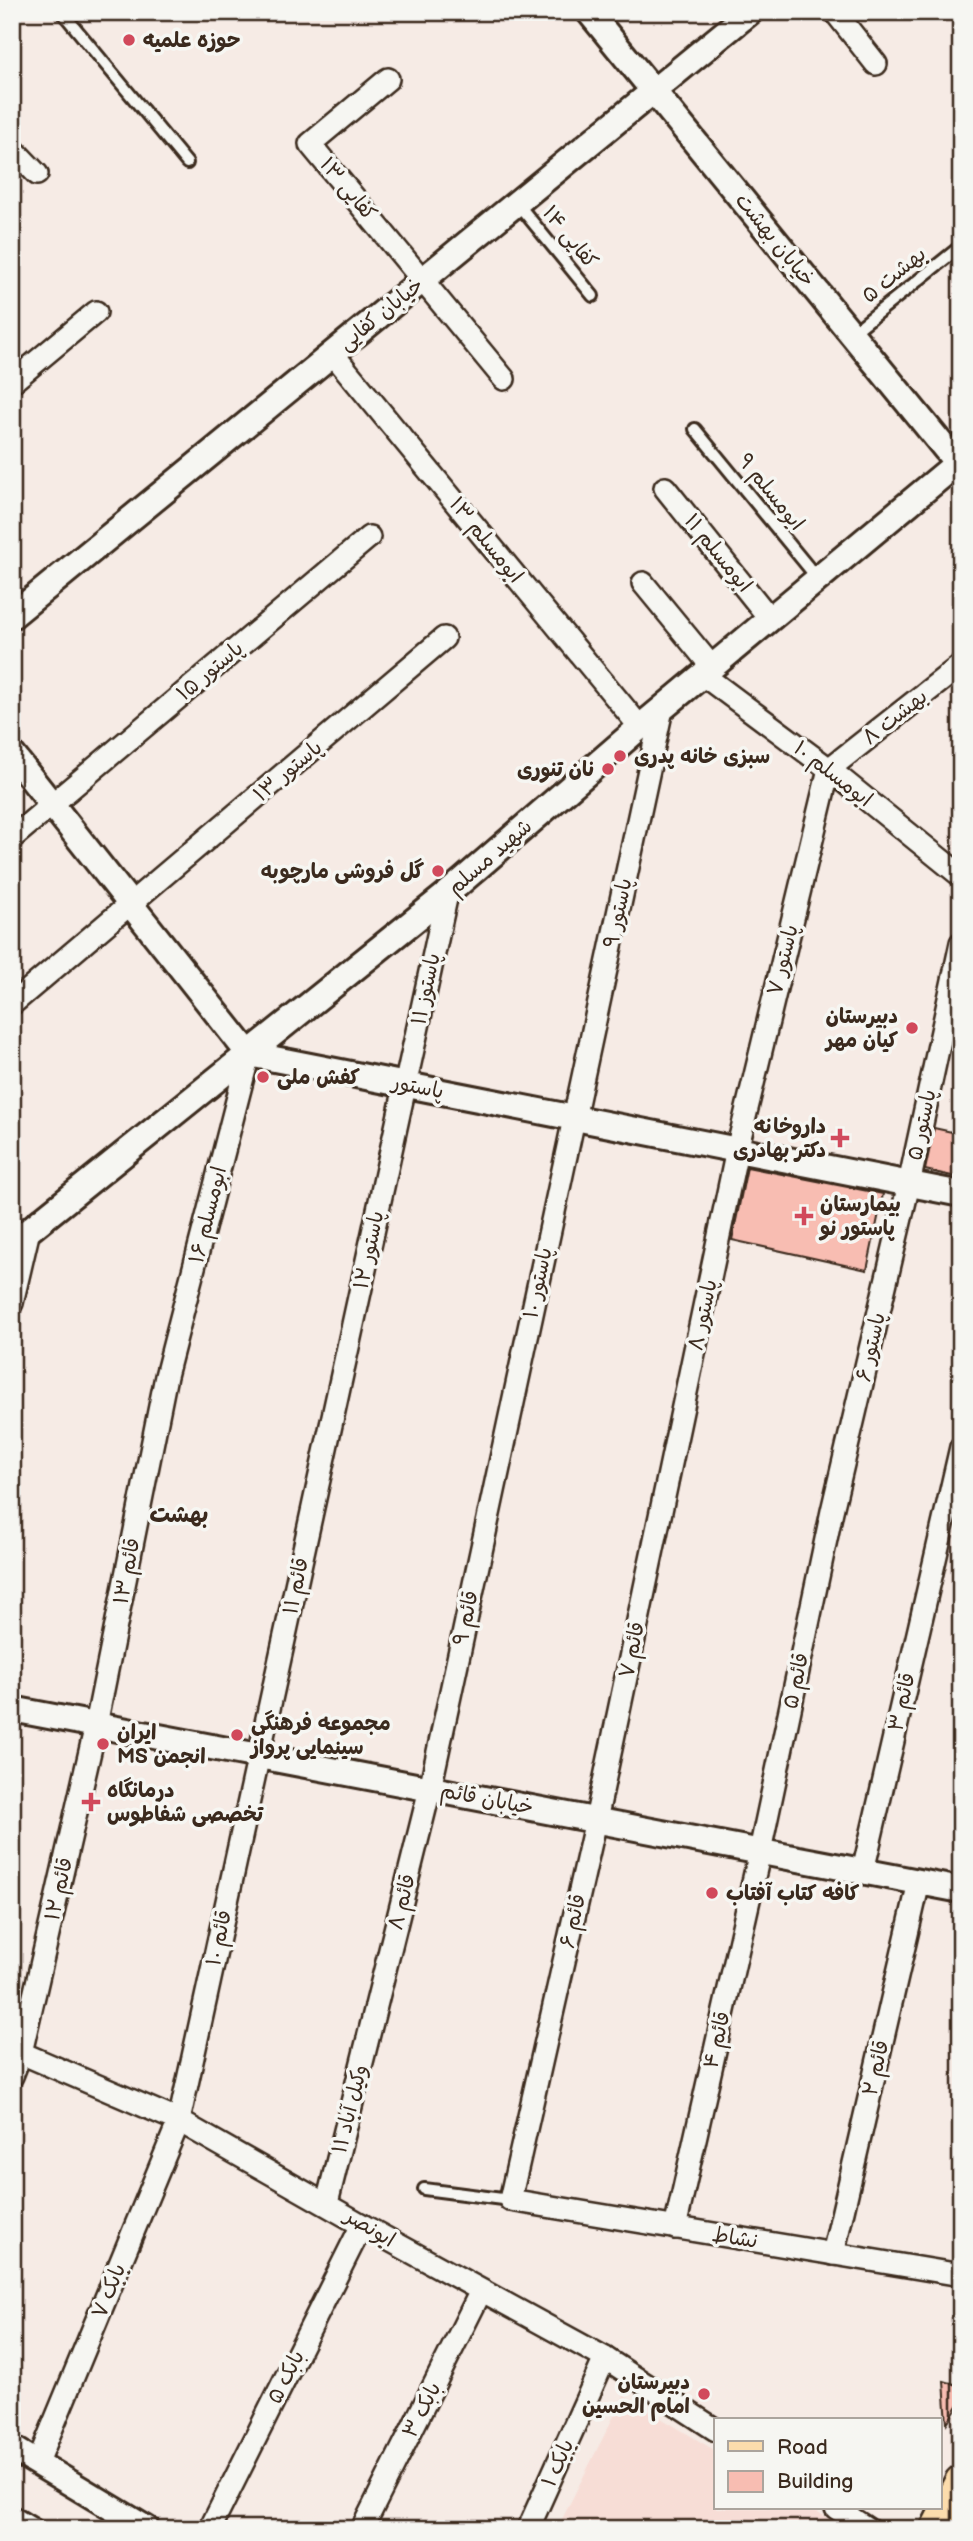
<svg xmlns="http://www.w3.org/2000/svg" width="973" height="2541" viewBox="0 0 973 2541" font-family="'Balsamiq Sans','Playpen Sans Arabic',sans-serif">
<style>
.built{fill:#f7ddd6}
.building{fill:#f8bdb2;stroke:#3b2a1e;stroke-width:2}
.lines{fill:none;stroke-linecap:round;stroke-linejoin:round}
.service-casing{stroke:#3b2a1e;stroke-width:16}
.minor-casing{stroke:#3b2a1e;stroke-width:26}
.tertiary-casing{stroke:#3b2a1e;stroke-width:30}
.primary-casing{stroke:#3b2a1e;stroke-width:37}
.service{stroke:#f6f6f2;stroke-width:10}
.minor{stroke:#f6f6f2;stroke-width:21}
.tertiary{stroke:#f6f6f2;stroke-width:24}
.primary{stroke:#fcdcac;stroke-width:32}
.poi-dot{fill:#d1495b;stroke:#f6f6f2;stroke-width:2.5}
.labels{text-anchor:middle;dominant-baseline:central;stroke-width:7;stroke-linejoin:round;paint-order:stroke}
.poi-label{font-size:21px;font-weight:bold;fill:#3b2a1e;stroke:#f6f6f2;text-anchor:start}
.street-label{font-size:21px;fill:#3b2a1e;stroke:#f6f6f2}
.neighbourhood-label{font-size:23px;font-weight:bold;fill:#3b2a1e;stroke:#f6f6f2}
</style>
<rect width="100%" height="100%" fill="#f6ebe5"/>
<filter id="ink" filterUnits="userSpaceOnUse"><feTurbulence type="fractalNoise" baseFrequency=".0143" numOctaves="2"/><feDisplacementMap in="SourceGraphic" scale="14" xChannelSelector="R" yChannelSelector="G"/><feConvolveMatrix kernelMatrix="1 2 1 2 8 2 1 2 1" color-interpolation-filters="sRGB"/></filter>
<g filter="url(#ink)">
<!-- built -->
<path class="built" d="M624,2396L716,2451V2508H811L846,2529H557Z"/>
<!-- building -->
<g class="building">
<path d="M934,1128L961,1134V1178L925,1170Z"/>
<path d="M747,1167L883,1194L867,1270L732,1240Z"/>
<path d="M944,2381L961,2386V2401L947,2423Z"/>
</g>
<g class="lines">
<defs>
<g id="service">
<path d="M62,12L187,163"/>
<path d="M517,203L593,296"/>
<path d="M851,334L961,246"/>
<path d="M695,429L818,579"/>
<path d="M424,2189L510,2200"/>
<path d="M12,2511L42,2529"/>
</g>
<g id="minor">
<path d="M835,12L876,64"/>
<path d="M388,79L310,144L504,379"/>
<path d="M12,148L37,174"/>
<path d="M333,354L640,727"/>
<path d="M12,382L96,312"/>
<path d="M665,488L770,619"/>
<path d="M643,583L712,667"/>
<path d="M961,665L829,769L737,1150L596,1820L510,2200L961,2275"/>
<path d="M703,675L829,769L961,876"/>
<path d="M12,838L369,537"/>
<path d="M12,1004L444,638"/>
<path d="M12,1303L29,1230"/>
<path d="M863,1871L961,1447"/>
<path d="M12,2049L179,2121L362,2225L605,2358L716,2430"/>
<path d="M12,2076L21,2053L96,1725L166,1376L249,1054"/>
<path d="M327,2203L430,1789L662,709"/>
<path d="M675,2228L760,1851L832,1511L909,1184L961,943"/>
<path d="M833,2254L919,1882"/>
<path d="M38,2462L179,2121L447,894"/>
<path d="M836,2508L868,2529"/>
<path d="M210,2529L362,2225"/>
<path d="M362,2529L481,2291"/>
<path d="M528,2529L605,2358"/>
</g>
<g id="tertiary">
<path d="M589,12L961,468"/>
<path d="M12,616L750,12"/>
<path d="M12,754L249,1054L961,1194"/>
<path d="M12,1244L447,894L640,727L961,460"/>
<path d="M12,1709L961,1890"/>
<path d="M12,2448L147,2529"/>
</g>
<path id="primary" d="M937,2529L961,2482"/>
</defs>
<!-- service casing -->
<use href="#service" class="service-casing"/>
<!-- minor casing -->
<use href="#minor" class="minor-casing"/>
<!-- tertiary casing -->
<use href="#tertiary" class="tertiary-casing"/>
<!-- primary casing -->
<use href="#primary" class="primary-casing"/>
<!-- service -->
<use href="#service" class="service"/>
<!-- minor -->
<use href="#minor" class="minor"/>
<!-- tertiary -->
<use href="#tertiary" class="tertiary"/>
<!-- primary -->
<use href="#primary" class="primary"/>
</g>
</g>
<!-- markers -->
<g class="poi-dot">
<circle cx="129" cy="40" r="7"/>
<circle cx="620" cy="756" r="7"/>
<circle cx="608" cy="769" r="7"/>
<circle cx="438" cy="871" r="7"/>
<circle cx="912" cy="1028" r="7"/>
<circle cx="263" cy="1077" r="7"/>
<path d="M836.5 1127.5h7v7h7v7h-7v7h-7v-7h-7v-7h7z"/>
<path d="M800.5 1205.5h7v7h7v7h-7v7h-7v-7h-7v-7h7z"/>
<circle cx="237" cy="1735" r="7"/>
<circle cx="103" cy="1744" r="7"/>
<path d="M87.5 1791.5h7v7h7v7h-7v7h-7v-7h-7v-7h7z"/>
<circle cx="712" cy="1893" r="7"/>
<circle cx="704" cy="2394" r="7"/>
</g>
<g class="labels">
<!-- poi labels -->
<g class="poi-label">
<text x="143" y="40">حوزه علمیه</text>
<text x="634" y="756">سبزی خانه پدری</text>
<text x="594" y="769" text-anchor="end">نان تنوری</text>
<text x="424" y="871" text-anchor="end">گل فروشی مارچوبه</text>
<text x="898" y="1016" text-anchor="end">دبیرستان<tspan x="898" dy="24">کیان مهر</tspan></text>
<text x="277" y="1077">کفش ملی</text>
<text x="826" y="1126" text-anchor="end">داروخانه<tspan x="826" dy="24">دکتر بهادری</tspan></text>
<text x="820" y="1204">بیمارستان<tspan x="820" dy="24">پاستور نو</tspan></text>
<text x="251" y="1723">مجموعه فرهنگی<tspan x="251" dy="24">سینمایی پرواز</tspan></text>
<text x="117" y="1732">ایران<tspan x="117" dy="24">MS انجمن</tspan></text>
<text x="107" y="1790">درمانگاه<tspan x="107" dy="24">تخصصی شفاطوس</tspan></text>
<text x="726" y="1893">کافه کتاب آفتاب</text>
<text x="690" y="2382" text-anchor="end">دبیرستان<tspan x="690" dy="24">امام الحسین</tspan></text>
</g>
<!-- street labels -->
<g class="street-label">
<text transform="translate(348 189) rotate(50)">کفایی ۱۳</text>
<text transform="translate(570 237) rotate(51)">کفایی ۱۴</text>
<text transform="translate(775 240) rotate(51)">خیابان بهشت</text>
<text transform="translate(894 275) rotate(-39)">بهشت ۵</text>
<text transform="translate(381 314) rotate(-39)">خیابان کفایی</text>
<text transform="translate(771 492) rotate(51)">ابومسلم ۹</text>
<text transform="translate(486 540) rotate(51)">ابومسلم ۱۳</text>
<text transform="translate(718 553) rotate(51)">ابومسلم ۱۱</text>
<text transform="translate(210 671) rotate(-40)">پاستور ۱۵</text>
<text transform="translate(895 717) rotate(-38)">بهشت ۸</text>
<text transform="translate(288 771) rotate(-40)">پاستور ۱۳</text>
<text transform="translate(833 774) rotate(38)">ابومسلم ۱۰</text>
<text transform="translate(490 857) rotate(-41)">شهید مسلم</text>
<text transform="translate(618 913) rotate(-78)">پاستور ۹</text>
<text transform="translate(783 960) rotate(-76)">پاستور ۷</text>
<text transform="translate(426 989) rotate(-78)">پاستوز ۱۱</text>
<text transform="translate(418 1087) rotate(11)">پاستور</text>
<text transform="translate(922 1125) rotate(-78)">پاستور ۵</text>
<text transform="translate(208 1215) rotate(-76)">ابومسلم ۱۶</text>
<text transform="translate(369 1250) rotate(-78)">پاستور ۱۲</text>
<text transform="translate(538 1283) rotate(-78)">پاستور ۱۰</text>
<text transform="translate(703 1315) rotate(-78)">پاستور ۸</text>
<text transform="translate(871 1347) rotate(-77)">پاستور ۶</text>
<text transform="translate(127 1571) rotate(-79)">قائم ۱۳</text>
<text transform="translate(296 1586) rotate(-78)">قائم ۱۱</text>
<text transform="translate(466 1618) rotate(-78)">قائم ۹</text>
<text transform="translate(632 1650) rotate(-78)">قائم ۷</text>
<text transform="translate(796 1681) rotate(-78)">قائم ۵</text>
<text transform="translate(902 1702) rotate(-77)">قائم ۳</text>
<text transform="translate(487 1799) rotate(11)">خیابان قائم</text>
<text transform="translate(59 1889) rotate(-77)">قائم ۱۲</text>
<text transform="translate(402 1902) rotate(-76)">قائم ۸</text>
<text transform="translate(573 1921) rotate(-77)">قائم ۶</text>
<text transform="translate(219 1938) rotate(-78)">قائم ۱۰</text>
<text transform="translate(717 2040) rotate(-77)">قائم ۴</text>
<text transform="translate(876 2068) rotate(-77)">قائم ۲</text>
<text transform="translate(350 2109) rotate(-76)">وکیل آباد ۱۱</text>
<text transform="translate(370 2228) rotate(31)">ابونصر</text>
<text transform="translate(735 2238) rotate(9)">نشاط</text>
<text transform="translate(109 2291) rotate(-68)">بابک ۷</text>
<text transform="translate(286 2377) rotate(-63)">بابک ۵</text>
<text transform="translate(422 2410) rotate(-63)">بابک ۳</text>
<text transform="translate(558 2463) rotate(-66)">بابک ۱</text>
</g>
<!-- neighbourhood labels -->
<g class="neighbourhood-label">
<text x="179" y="1515">بهشت</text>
</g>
</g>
<!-- margin -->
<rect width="973" height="2541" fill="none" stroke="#f6f6f2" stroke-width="42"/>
<rect x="21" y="21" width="931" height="2499" fill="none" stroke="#3b2a1e" stroke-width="2.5" filter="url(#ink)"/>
<!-- legend -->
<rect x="714" y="2418" width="228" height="91" fill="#f6f6f2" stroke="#aba49d" stroke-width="2"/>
<rect x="728" y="2441" width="35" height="10" fill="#fcdcac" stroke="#aba49d" stroke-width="2"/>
<text x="777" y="2454" font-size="21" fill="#3b2a1e">Road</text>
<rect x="728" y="2471" width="35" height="21" fill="#f8bdb2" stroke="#aba49d" stroke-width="2"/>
<text x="777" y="2488" font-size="21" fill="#3b2a1e">Building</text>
</svg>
